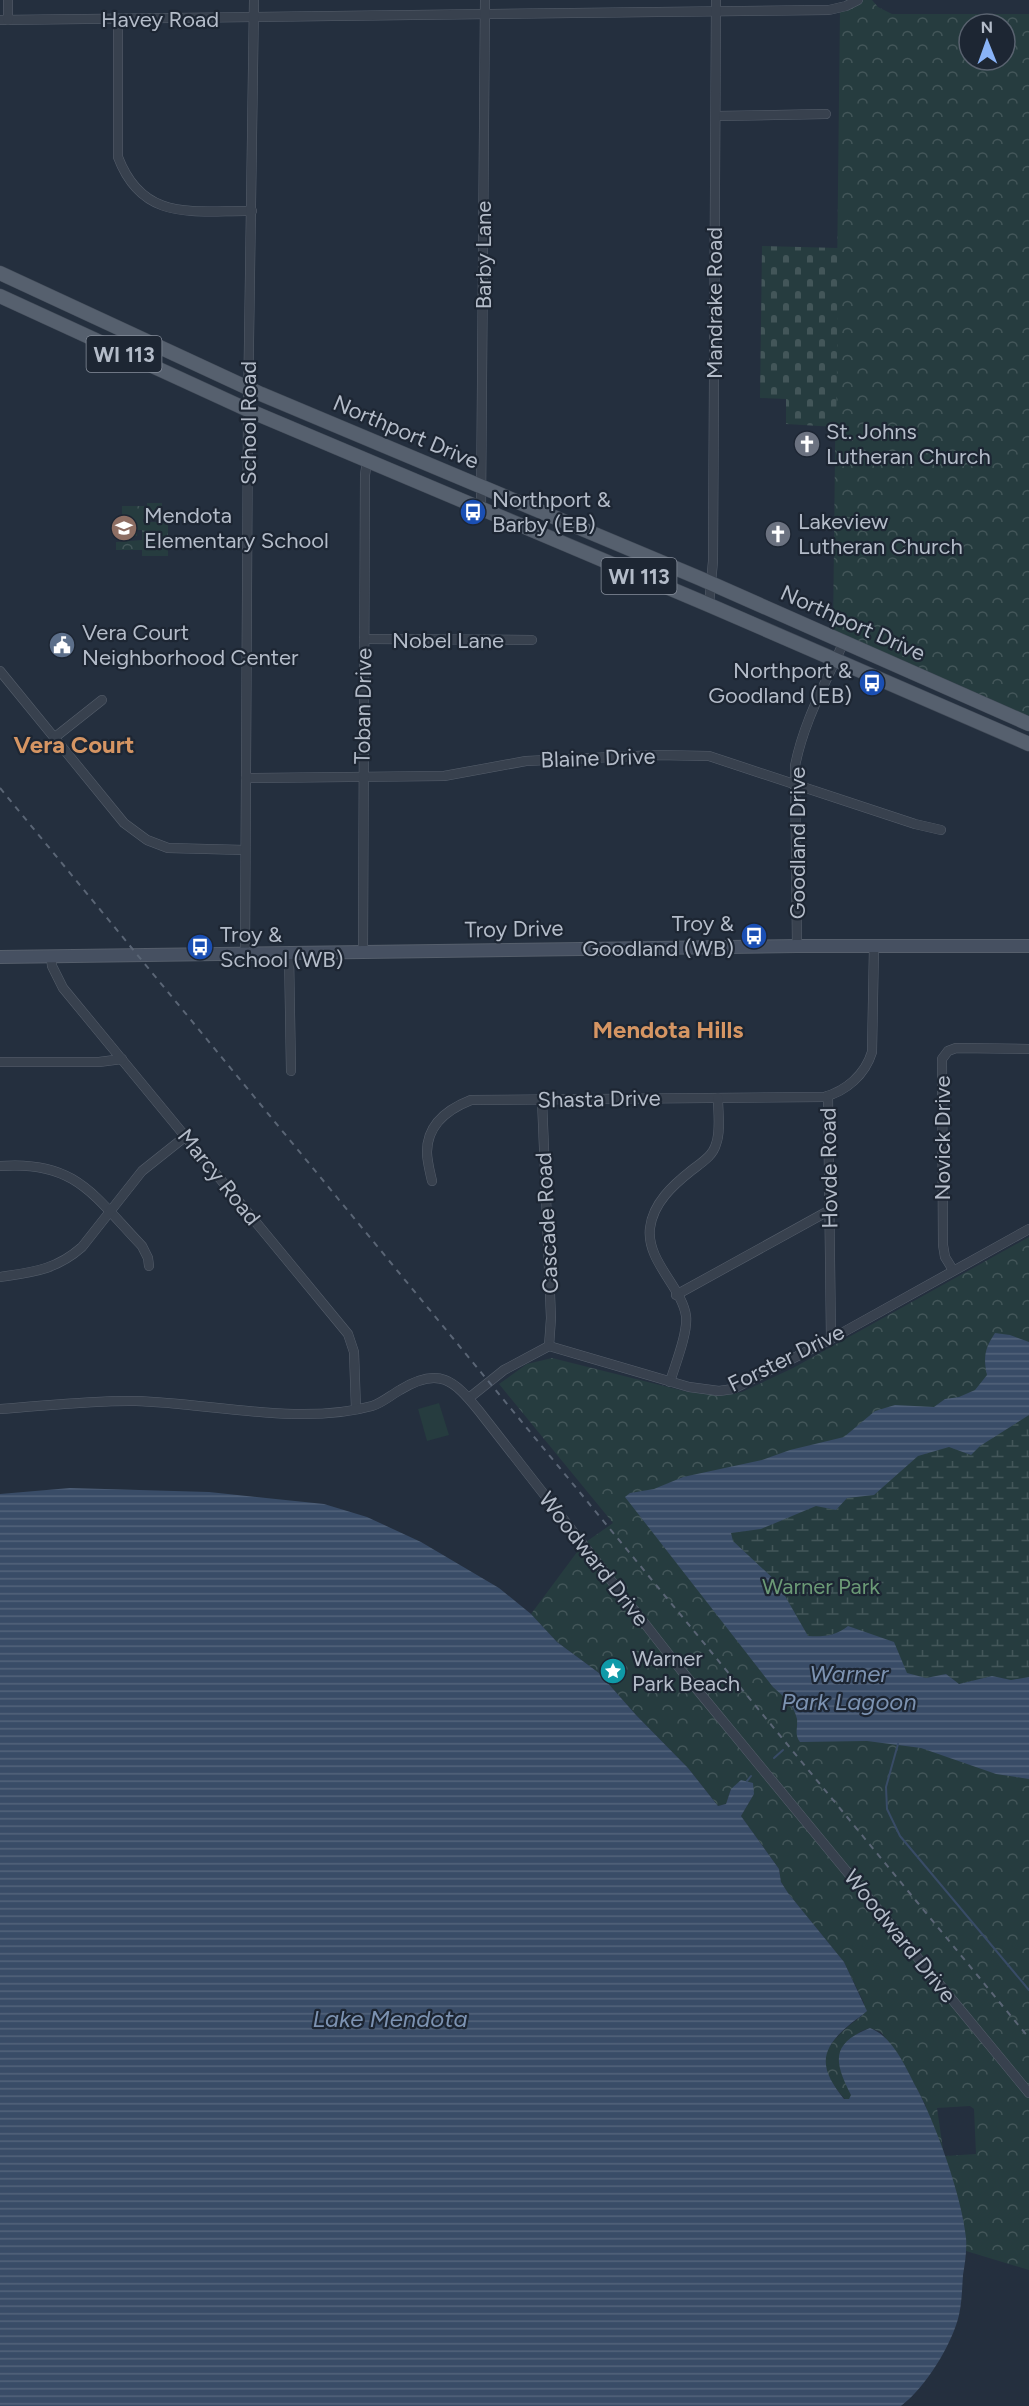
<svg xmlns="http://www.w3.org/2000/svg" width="1029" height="2406" viewBox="0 0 1029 2406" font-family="Figtree,sans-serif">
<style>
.forest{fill:url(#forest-crowns);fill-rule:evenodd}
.wetland{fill:url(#wetland-marsh)}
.cemetery{fill:url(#cemetery-stones)}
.garden{fill:#263c3f}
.water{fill:url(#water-rules)}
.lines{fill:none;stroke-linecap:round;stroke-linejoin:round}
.stream{stroke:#394c67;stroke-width:2}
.street-casing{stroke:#565f6c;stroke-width:10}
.secondary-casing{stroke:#565f6c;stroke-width:14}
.primary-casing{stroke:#414a57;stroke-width:15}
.street{stroke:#38414e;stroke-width:9}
.secondary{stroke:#465061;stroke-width:12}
.primary{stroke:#56606e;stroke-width:14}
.rail{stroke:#5a6575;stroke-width:2;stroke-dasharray:6 6;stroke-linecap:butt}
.labels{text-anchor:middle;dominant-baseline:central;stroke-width:4.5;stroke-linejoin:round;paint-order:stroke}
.shield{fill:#1d2633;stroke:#878f9c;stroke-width:1.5}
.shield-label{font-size:21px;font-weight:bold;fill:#b4bcc9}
.street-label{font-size:22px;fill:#b4bcc9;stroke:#1d2633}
.poi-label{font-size:22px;fill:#b4bcc9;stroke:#1d2633;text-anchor:start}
.park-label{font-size:22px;fill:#6b9a76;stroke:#1d2633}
.neighbourhood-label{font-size:24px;font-weight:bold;fill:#d59563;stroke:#1d2633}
.water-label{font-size:24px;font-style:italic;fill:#7c92b1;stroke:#1d2633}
</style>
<defs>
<pattern id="forest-crowns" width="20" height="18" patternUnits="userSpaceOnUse" patternTransform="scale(1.5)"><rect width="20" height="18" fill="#263c3f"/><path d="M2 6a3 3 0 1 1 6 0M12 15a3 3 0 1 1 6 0" fill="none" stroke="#435659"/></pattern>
<pattern id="wetland-marsh" width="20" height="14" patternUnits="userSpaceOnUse" patternTransform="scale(1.5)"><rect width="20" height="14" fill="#263c3f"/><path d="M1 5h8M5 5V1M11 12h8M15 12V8" fill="none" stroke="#435659"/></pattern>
<pattern id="cemetery-stones" width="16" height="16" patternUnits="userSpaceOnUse" patternTransform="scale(1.5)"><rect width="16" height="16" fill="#263c3f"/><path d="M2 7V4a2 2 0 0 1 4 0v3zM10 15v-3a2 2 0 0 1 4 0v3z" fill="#435659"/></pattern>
<pattern id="water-rules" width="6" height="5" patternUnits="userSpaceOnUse" patternTransform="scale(1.5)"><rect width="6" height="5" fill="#394c67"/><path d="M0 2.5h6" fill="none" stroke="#53647b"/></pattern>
</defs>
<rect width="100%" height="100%" fill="#242f3e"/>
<!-- forest -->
<g class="forest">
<path d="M858,0H872L878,7L892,14H1029V719L833,633L840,8ZM969,24H1005V60H969Z"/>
<path d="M147,503H162V512H158V519H143V522H168V556H142V550H116V542L142,540V530H137V536H122V506H147Z"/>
<path d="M1029,1237V2270L966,2251L963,2219L925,2104L900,2058L881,2032L870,2028L861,2031L849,2041L851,2096L849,2099H845C836,2089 822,2072 824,2058C827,2043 850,2024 862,2016L864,2003L844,1962L788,1893L781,1882L779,1869L741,1816L754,1794L731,1789L726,1804L718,1806L688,1768L636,1715L599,1673L557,1642L531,1614L583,1544L613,1523L499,1384L527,1364L552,1358L688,1392L720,1396L742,1392L793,1368ZM970,2106L974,2109L976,2154L944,2156L937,2108Z"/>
</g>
<!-- wetland -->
<path class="wetland" d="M1029,1415V1677L1011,1680L992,1676L958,1684L946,1674L926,1678L907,1673L843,1630L824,1637L808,1636L777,1582L733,1541L731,1533L761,1529L816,1506L836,1510L847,1498L874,1494L918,1456L950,1447L971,1455L980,1446Z"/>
<!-- cemetery -->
<path class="cemetery" d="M762,246L839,248L836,427L786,424V399L760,398Z"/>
<!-- garden -->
<path class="garden" d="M439,1403L449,1435L427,1441L418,1409Z"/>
<!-- water -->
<g class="water">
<path d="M995,1333L1010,1335L1029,1342V1415L980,1446L971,1455L949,1447L918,1456L874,1495L847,1498L836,1510L816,1506L761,1529L731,1533L733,1541L777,1582L808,1636C823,1637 836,1636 848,1626L894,1642L907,1673L926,1678L946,1674L959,1684L992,1676L1011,1680L1029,1677V1779L996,1774L921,1748L867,1741L800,1742C794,1734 798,1729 797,1719C794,1705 783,1696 773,1687L625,1497L630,1493L654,1489L683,1477L762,1460L790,1450L844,1437L875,1411L895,1405L934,1407L945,1399L959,1397L975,1390L987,1375C983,1357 985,1348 995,1333Z"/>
<path d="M70,1488L209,1492L324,1504L367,1517L421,1542L499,1588L531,1614L557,1642L599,1673L636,1715L688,1768L718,1806L726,1804L731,1789L741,1780L753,1783L754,1794L741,1816L779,1869L781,1882L788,1893L844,1962L867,2011C861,2017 854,2020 848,2026C817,2052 821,2070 844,2099H849L851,2095C835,2063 829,2044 870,2028C893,2037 905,2066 916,2087C936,2124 962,2197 966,2238C967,2250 965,2263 963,2275C962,2288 962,2302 959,2315C952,2345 925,2388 901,2406H0V1494Z"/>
</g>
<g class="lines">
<!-- stream -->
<g class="stream">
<path d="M898,1744L886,1787L887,1809L900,1836L1029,1990"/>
<path d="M774,1758L783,1750"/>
<path d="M747,1781L751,1776"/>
</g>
<defs>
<g id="street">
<path d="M118,19V157C143,223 194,210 252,211"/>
<path d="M0,20L829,10L846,6L858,0"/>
<path d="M8,20V0"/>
<path d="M716,116L826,114"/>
<path d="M481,509L485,0"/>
<path d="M709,605L713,561L716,0"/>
<path d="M364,639L532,640"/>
<path d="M0,671L124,823L147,840L168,848L245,850"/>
<path d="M54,738L102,700"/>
<path d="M246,778L444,776L526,761L656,755L709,756L915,824L941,830"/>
<path d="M797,946L795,766C804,720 826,683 844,641"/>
<path d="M363,952L365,475L367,461"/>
<path d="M245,953L248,410L254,0"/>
<path d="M289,953L291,1071"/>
<path d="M51,956L52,966L63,988L348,1334L354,1352L356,1409"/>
<path d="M0,1062H99L122,1059"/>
<path d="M828,1096L831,1339"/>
<path d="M542,1100L551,1318L549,1346"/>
<path d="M0,1166C76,1160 94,1196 142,1246L148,1258L149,1266"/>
<path d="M432,1181C430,1172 427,1161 427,1152C427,1124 448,1109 471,1100L824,1097C846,1091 865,1075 872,1052L874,946"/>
<path d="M953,1270L945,1257L943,1245L942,1059L948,1051L956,1048L1029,1049"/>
<path d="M0,1277C33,1272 56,1270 82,1247L142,1171L186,1136"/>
<path d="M676,1295L830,1210"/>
<path d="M670,1382C675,1365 688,1333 686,1316C682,1287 646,1261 650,1228C653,1203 673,1185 692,1170C701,1163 713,1156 716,1144C721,1131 718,1112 718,1098"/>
<path d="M469,1398L504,1370L549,1346L689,1387L719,1391L733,1389L831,1339L1029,1229"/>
<path d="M0,1409C45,1406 91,1400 136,1401C210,1403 300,1426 372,1406C382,1403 391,1395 400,1390C439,1366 454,1380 479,1411L681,1670L1029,2093"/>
</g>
<path id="secondary" d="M0,957L797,946H1029"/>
<g id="primary">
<path d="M0,273L261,394L699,578L1029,724"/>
<path d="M0,296L248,410L709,605L1029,744"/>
</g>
</defs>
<!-- street casing -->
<use href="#street" class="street-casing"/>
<!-- secondary casing -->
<use href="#secondary" class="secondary-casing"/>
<!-- primary casing -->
<use href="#primary" class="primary-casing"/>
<!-- street -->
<use href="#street" class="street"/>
<!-- secondary -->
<use href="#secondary" class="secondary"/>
<!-- primary -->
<use href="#primary" class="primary"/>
<!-- rail -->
<path class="rail" d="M0,788L1029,2038"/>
</g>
<!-- icons -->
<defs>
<symbol id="church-disc" viewBox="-11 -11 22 22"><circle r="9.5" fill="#6b7280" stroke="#1d2633"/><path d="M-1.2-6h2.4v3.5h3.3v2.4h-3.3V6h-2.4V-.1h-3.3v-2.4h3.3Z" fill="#fff"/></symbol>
<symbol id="bus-disc" viewBox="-11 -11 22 22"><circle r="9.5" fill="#1a4fb4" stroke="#1d2633"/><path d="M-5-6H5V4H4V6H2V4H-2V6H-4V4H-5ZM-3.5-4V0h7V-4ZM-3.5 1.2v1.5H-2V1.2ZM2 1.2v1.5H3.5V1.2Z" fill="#fff"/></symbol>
<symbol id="school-disc" viewBox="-11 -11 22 22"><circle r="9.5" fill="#8d6e63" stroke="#1d2633"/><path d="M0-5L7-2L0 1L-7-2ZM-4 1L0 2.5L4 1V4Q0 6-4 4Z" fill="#fff"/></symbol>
<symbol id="civic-disc" viewBox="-11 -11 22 22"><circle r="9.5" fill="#5c6f8a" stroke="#1d2633"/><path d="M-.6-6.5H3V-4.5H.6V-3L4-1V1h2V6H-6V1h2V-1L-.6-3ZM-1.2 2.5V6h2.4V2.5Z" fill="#fff"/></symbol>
<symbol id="sight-disc" viewBox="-11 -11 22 22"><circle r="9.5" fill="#0f9aa8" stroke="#1d2633"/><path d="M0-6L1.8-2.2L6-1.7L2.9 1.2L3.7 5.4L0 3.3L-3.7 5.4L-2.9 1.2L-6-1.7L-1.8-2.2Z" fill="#fff"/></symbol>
</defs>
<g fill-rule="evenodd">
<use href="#church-disc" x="792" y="429" width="30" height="30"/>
<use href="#bus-disc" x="458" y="497" width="30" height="30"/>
<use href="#school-disc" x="109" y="513" width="30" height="30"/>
<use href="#church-disc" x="763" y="519" width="30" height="30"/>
<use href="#civic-disc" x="47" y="630" width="30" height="30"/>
<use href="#bus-disc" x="857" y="668" width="30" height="30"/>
<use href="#bus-disc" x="739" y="921" width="30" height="30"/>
<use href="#bus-disc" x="185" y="932" width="30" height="30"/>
<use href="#sight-disc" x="598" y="1656" width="30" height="30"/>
</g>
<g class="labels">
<!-- shield labels -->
<g class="shield">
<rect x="86.5" y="336" width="75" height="36" rx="4.5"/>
<rect x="601.5" y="558" width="75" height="36" rx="4.5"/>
</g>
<g class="shield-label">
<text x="124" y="354">WI 113</text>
<text x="639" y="576">WI 113</text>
</g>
<!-- street labels -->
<g class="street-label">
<text x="160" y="19">Havey Road</text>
<text transform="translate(483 255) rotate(-90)">Barby Lane</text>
<text transform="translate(714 303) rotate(-90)">Mandrake Road</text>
<text transform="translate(248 423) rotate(-90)">School Road</text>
<text transform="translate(406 432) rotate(23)">Northport Drive</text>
<text transform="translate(853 623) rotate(24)">Northport Drive</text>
<text x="448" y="640">Nobel Lane</text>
<text transform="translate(363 706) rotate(-89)">Toban Drive</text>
<text transform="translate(598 758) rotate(-2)">Blaine Drive</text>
<text transform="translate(797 843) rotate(-90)">Goodland Drive</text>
<text transform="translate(514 929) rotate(-1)">Troy Drive</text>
<text transform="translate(599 1099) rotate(-1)">Shasta Drive</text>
<text transform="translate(942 1138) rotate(-90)">Novick Drive</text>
<text transform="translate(829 1168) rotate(-91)">Hovde Road</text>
<text transform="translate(219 1177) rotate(51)">Marcy Road</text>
<text transform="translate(547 1223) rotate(-93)">Cascade Road</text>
<text transform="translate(786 1358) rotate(-26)">Forster Drive</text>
<text transform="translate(594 1559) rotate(52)">Woodward Drive</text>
<text transform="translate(900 1936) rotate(51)">Woodward Drive</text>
</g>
<!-- poi labels -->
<g class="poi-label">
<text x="826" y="431">St. Johns<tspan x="826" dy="25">Lutheran Church</tspan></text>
<text x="492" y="499">Northport &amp;<tspan x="492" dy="25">Barby (EB)</tspan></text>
<text x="144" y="515">Mendota<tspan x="144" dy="25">Elementary School</tspan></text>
<text x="798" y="521">Lakeview<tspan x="798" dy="25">Lutheran Church</tspan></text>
<text x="82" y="632">Vera Court<tspan x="82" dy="25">Neighborhood Center</tspan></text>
<text x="852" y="670" text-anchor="end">Northport &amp;<tspan x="852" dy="25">Goodland (EB)</tspan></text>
<text x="734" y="923" text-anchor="end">Troy &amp;<tspan x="734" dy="25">Goodland (WB)</tspan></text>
<text x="220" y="934">Troy &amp;<tspan x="220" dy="25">School (WB)</tspan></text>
<text x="632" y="1658">Warner<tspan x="632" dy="25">Park Beach</tspan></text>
</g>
<!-- park labels -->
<g class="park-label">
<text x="821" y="1586">Warner Park</text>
</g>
<!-- neighbourhood labels -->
<g class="neighbourhood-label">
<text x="74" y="744">Vera Court</text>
<text x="668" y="1029">Mendota Hills</text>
</g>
<!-- water labels -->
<g class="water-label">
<text x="849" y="1673">Warner<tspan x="849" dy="28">Park Lagoon</tspan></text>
<text x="390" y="2018">Lake Mendota</text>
</g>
</g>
<!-- north arrow -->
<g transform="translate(987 42) rotate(359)"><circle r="28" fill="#1d2633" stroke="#59626f" stroke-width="1.5"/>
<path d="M0-4.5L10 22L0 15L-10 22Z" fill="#8ab4f8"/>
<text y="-9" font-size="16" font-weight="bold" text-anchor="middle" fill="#b4bcc9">N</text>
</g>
</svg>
